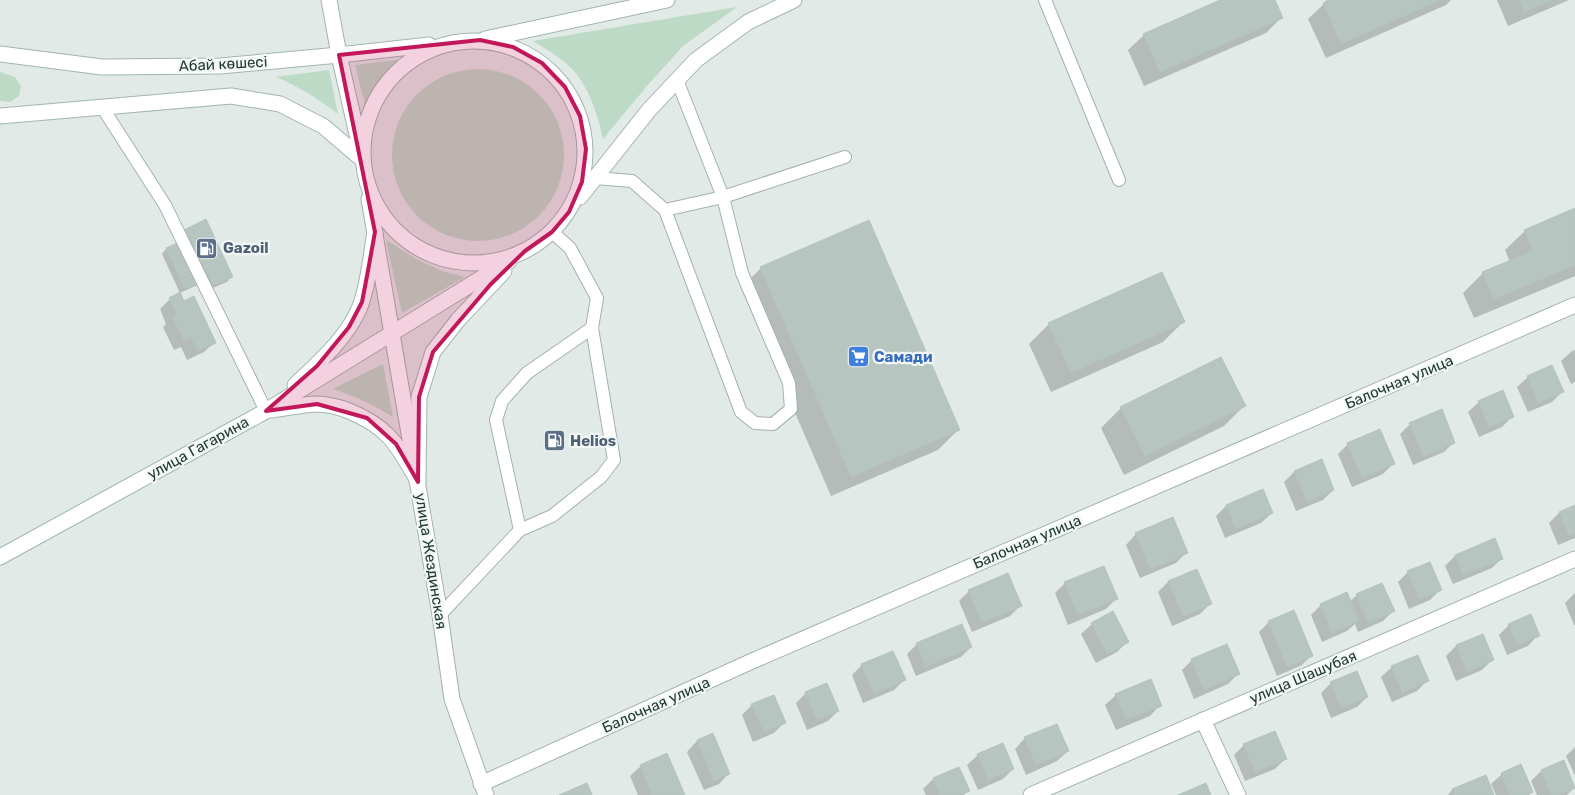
<svg xmlns="http://www.w3.org/2000/svg" width="1575" height="795" viewBox="0 0 1575 795" font-family="Rubik,sans-serif">
<style>
.green{fill:#bcdac5}
.shadow{fill:#0003}
.building{fill:#b7c5c0;stroke:#b4c3be}
.lines{fill:none;stroke-linecap:round;stroke-linejoin:round}
.service-casing{stroke:#a4b1ae;stroke-width:14}
.minor-casing{stroke:#a4b1ae;stroke-width:17}
.secondary-casing{stroke:#a1b5af;stroke-width:17}
.service{stroke:#fff;stroke-width:12}
.minor{stroke:#fff;stroke-width:15}
.secondary{stroke:#fff;stroke-width:15}
.marked{fill:#c2185b;fill-opacity:0.2;stroke:#c2185b;stroke-width:4;stroke-linejoin:round}
.labels{text-anchor:middle;dominant-baseline:central;stroke-width:4.5;stroke-linejoin:round;paint-order:stroke}
.street-label{font-size:15px;fill:#233934;stroke:#f1f7f4}
.service-label{font-size:15px;font-weight:bold;fill:#4e5e75;stroke:#f1f7f4;text-anchor:start}
.shop-label{font-size:15px;font-weight:bold;fill:#366cbe;stroke:#f1f7f4;text-anchor:start}
</style>
<rect width="100%" height="100%" fill="#e1eae7"/>
<!-- green -->
<g class="green">
<path d="M737,7L683,46L646,87L603,139C597,111 587,79 563,61C553,53 543,47 533,41Z"/>
<path d="M402,59L376,90L366,109L355,65Z"/>
<circle cx="478" cy="155" r="86"/>
<path d="M329,70L338,114C318,98 299,87 276,77Z"/>
<path d="M0,72L15,77L21,86L19,96L10,102L0,101Z"/>
<path d="M386,240L418,260L442,271L465,277L402,313Z"/>
<path d="M383,364L393,417C374,405 355,396 333,389Z"/>
</g>
<!-- shadow -->
<g class="shadow">
<path d="M1224,0H1273L1281,18L1266,33L1144,86L1128,50L1144,35Z"/>
<path d="M1332,0H1451L1446,5L1326,58L1308,19L1324,4Z"/>
<path d="M1497,0H1569L1508,26Z"/>
<path d="M1575,210V276L1474,318L1463,293L1483,273L1510,262L1505,250L1525,231Z"/>
<path d="M166,249L231,277L227,282L205,291L202,283L180,293L162,254Z"/>
<path d="M761,268L958,430L938,450L831,496L741,288Z"/>
<path d="M170,299L184,302L215,342L204,352L187,360L181,347L174,350L163,327L166,324L160,309Z"/>
<path d="M1183,322L1163,342L1051,392L1029,344L1049,324Z"/>
<path d="M1575,350V382L1571,384L1561,361L1572,351Z"/>
<path d="M1528,377L1562,392L1552,402L1528,412L1517,387Z"/>
<path d="M1479,402L1512,417L1502,427L1479,437L1468,412Z"/>
<path d="M1244,406L1224,426L1124,475L1101,428L1121,408Z"/>
<path d="M1410,424L1454,442L1444,452L1413,465L1400,434Z"/>
<path d="M1348,444L1393,464L1383,474L1352,487L1338,454Z"/>
<path d="M1321,461L1333,490L1323,500L1296,511L1284,482L1294,472Z"/>
<path d="M1262,491L1272,513L1261,523L1225,538L1216,516L1226,506Z"/>
<path d="M1575,507V538L1558,545L1549,523L1559,513Z"/>
<path d="M1136,534L1187,552L1176,563L1140,578L1126,545Z"/>
<path d="M1455,556L1502,558L1492,568L1453,584L1445,566Z"/>
<path d="M1196,570L1210,604L1200,614L1172,626L1158,592L1168,582Z"/>
<path d="M1408,572L1440,590L1430,600L1409,609L1398,582Z"/>
<path d="M1065,583L1116,599L1106,609L1068,625L1055,593Z"/>
<path d="M969,591L1020,606L1010,616L972,632L959,601Z"/>
<path d="M1575,593V625H1574L1565,603Z"/>
<path d="M1357,595L1393,611L1383,621L1358,632L1355,624L1347,631L1322,642L1311,615L1321,605L1349,602Z"/>
<path d="M1269,622L1312,655L1302,665L1277,676L1259,632Z"/>
<path d="M1092,624L1127,642L1117,652L1096,663L1081,634Z"/>
<path d="M1509,625L1538,635L1528,646L1507,655L1499,635Z"/>
<path d="M1482,636L1492,660L1482,670L1456,681L1446,656L1456,646Z"/>
<path d="M917,644L971,647L961,657L916,676L907,654Z"/>
<path d="M1192,660L1238,674L1228,684L1194,699L1182,670Z"/>
<path d="M862,665L904,680L894,690L863,703L852,675Z"/>
<path d="M1392,667L1427,681L1417,691L1392,702L1381,677Z"/>
<path d="M1331,683L1367,697L1357,707L1331,718L1321,693Z"/>
<path d="M806,693L838,711L828,721L807,730L796,703Z"/>
<path d="M1116,695L1160,705L1150,716L1116,730L1105,705Z"/>
<path d="M752,705L784,723L774,733L753,742L742,715Z"/>
<path d="M713,735L729,773L719,784L704,790L687,752L697,741Z"/>
<path d="M1025,738L1068,751L1057,761L1026,775L1015,749Z"/>
<path d="M1244,745L1285,759L1275,769L1245,781L1234,755Z"/>
<path d="M1575,747V776L1566,756Z"/>
<path d="M978,755L1013,769L1003,779L978,790L967,765Z"/>
<path d="M1563,761L1574,788L1567,795H1537L1531,781L1541,771Z"/>
<path d="M641,766L683,795H638L630,776Z"/>
<path d="M959,768L968,791L964,795H926L923,789L933,779Z"/>
<path d="M1502,774L1532,792L1529,795H1496L1491,784Z"/>
<path d="M1485,777L1492,795H1448L1452,790Z"/>
</g>
<!-- building -->
<g class="building">
<path d="M1220,0H1275L1283,18L1160,72L1143,34Z"/>
<path d="M1328,0H1440L1341,44L1323,3Z"/>
<path d="M1519,0H1551L1524,12Z"/>
<path d="M1575,208V265L1494,299L1482,272L1533,251L1524,230Z"/>
<path d="M206,219L233,277L210,287L206,279L185,289L166,248L188,238L184,230Z"/>
<path d="M869,220L960,430L851,477L760,267Z"/>
<path d="M1162,272L1185,322L1071,373L1048,323Z"/>
<path d="M180,292L184,301L194,296L216,343L198,351L191,338L184,341L172,316L177,314L169,298Z"/>
<path d="M1221,357L1246,406L1145,456L1120,407Z"/>
<path d="M1552,365L1564,392L1538,403L1527,376Z"/>
<path d="M1503,390L1514,417L1489,427L1478,401Z"/>
<path d="M1442,409L1455,443L1423,456L1409,423Z"/>
<path d="M1380,429L1395,464L1362,478L1347,443Z"/>
<path d="M1322,459L1334,490L1307,502L1294,471Z"/>
<path d="M1263,489L1273,513L1236,529L1226,505Z"/>
<path d="M1575,505V533L1569,536L1559,512Z"/>
<path d="M1173,517L1188,553L1150,569L1135,533Z"/>
<path d="M1495,538L1503,559L1463,575L1455,555Z"/>
<path d="M1430,562L1442,590L1419,599L1407,571Z"/>
<path d="M1104,566L1118,599L1078,615L1064,582Z"/>
<path d="M1197,569L1212,604L1183,616L1168,581Z"/>
<path d="M1008,573L1022,606L982,623L968,590Z"/>
<path d="M1382,583L1395,611L1368,623L1356,594Z"/>
<path d="M1347,592L1359,621L1332,633L1320,604Z"/>
<path d="M1294,610L1313,656L1287,667L1268,621Z"/>
<path d="M1113,611L1129,642L1107,654L1091,623Z"/>
<path d="M1531,614L1540,636L1517,645L1508,624Z"/>
<path d="M962,624L972,647L926,667L916,643Z"/>
<path d="M1483,634L1494,660L1467,672L1456,645Z"/>
<path d="M1227,644L1240,674L1204,690L1191,659Z"/>
<path d="M893,651L906,680L874,694L861,664Z"/>
<path d="M1418,655L1429,681L1402,693L1391,666Z"/>
<path d="M1357,671L1368,697L1341,708L1330,682Z"/>
<path d="M1151,679L1162,706L1126,720L1115,694Z"/>
<path d="M827,683L839,711L817,720L805,692Z"/>
<path d="M774,695L786,723L764,732L751,704Z"/>
<path d="M1057,724L1069,751L1036,765L1024,737Z"/>
<path d="M1275,731L1287,759L1255,772L1243,744Z"/>
<path d="M713,733L730,774L714,781L697,740Z"/>
<path d="M1003,743L1014,769L988,780L977,754Z"/>
<path d="M667,753L685,795H652L640,765Z"/>
<path d="M1564,760L1575,788L1558,795H1551L1541,770Z"/>
<path d="M1521,764L1533,792L1527,795H1510L1501,773Z"/>
<path d="M959,767L970,791L960,795H940L933,778Z"/>
<path d="M1486,775L1494,795H1454L1452,789Z"/>
<path d="M587,783L592,795H559Z"/>
<path d="M1206,783L1211,795H1178Z"/>
</g>
<g class="lines">
<defs>
<g id="service">
<path d="M1045,0L1119,180"/>
<path d="M102,107L165,205L266,411"/>
<path d="M595,178L632,181L665,210L741,412L755,423L773,424L791,409L789,383L742,273L723,197L677,80"/>
<path d="M665,210L723,197L845,157"/>
<path d="M520,530L496,420L502,401L527,373L592,328"/>
<path d="M440,615L520,530L552,516L601,477L614,460L592,328L597,298L570,248L552,232"/>
</g>
<g id="minor">
<path d="M329,0L339,55"/>
<path d="M392,334L440,615L452,699L486,795"/>
<path d="M1203,720L1238,795"/>
<path d="M481,784L750,662L1575,305"/>
<path d="M1031,795L1575,559"/>
</g>
<g id="secondary">
<path d="M485,39L667,0"/>
<circle cx="474" cy="152" r="111"/>
<path d="M0,54L102,67L220,66L339,55L429,45"/>
<path d="M339,55L359,143"/>
<path d="M0,116L231,96L280,104L323,126L363,160"/>
<path d="M580,197L649,110L696,60L748,22L794,0"/>
<path d="M369,199L392,334"/>
<path d="M295,385C319,363 352,333 362,301C369,279 371,255 375,232"/>
<path d="M272,410C286,408 301,405 315,404C326,404 339,407 349,411C390,428 397,445 418,481"/>
<path d="M418,482L419,397L433,352L458,320L504,271"/>
<path d="M0,557L266,411L509,261"/>
</g>
</defs>
<!-- service casing -->
<use href="#service" class="service-casing"/>
<!-- minor casing -->
<use href="#minor" class="minor-casing"/>
<!-- secondary casing -->
<use href="#secondary" class="secondary-casing"/>
<!-- service -->
<use href="#service" class="service"/>
<!-- minor -->
<use href="#minor" class="minor"/>
<!-- secondary -->
<use href="#secondary" class="secondary"/>
</g>
<!-- marked area -->
<path class="marked" d="M480,40L513,47L542,63L565,87L580,116L586,149L582,182L569,212L552,232L525,251L490,285L433,352L419,397L418,482L396,444L367,418L317,404L266,411L317,366L349,327L362,302L367,276L375,232L339,55Z"/>
<!-- icons -->
<defs>
<symbol id="fuel-square" viewBox="-11 -11 22 22"><rect x="-9" y="-9" width="18" height="18" rx="4" fill="#5c6f8a" stroke="#f1f7f4"/><path d="M-5.5-6h7V0h2V4h1.3V-2.5L3-4.5l.8-.8L6-3V5H2.5V1h-1V6h-7ZM-4.2-4.7v3.2H.2V-4.7Z" fill="#fff"/></symbol>
<symbol id="supermarket-square" viewBox="-11 -11 22 22"><rect x="-9" y="-9" width="18" height="18" rx="4" fill="#3f7fe0" stroke="#f1f7f4"/><path d="M-6-5.5h2.5l.6 2H6L4.5 2H-2.5L-4.4-4H-6ZM-1.5 3.2a1.3 1.3 0 1 0 .1 0ZM3 3.2a1.3 1.3 0 1 0 .1 0Z" fill="#fff"/></symbol>
</defs>
<g fill-rule="evenodd">
<use href="#fuel-square" x="194" y="236" width="25" height="25"/>
<use href="#supermarket-square" x="846" y="344" width="25" height="25"/>
<use href="#fuel-square" x="542" y="428" width="25" height="25"/>
</g>
<g class="labels">
<!-- street labels -->
<g class="street-label">
<text transform="translate(223 64) rotate(-3)">Абай көшесі</text>
<text transform="translate(1399 382) rotate(-23)">Балочная улица</text>
<text transform="translate(198 448) rotate(-29)">улица Гагарина</text>
<text transform="translate(1027 542) rotate(-23)">Балочная улица</text>
<text transform="translate(431 561) rotate(81)">улица Жездинская</text>
<text transform="translate(1303 677) rotate(-23)">улица Шашубая</text>
<text transform="translate(656 705) rotate(-24)">Балочная улица</text>
</g>
<!-- service labels -->
<g class="service-label">
<text x="223" y="248">Gazoil</text>
<text x="570" y="441">Helios</text>
</g>
<!-- shop labels -->
<g class="shop-label">
<text x="874" y="357">Самади</text>
</g>
</g>
</svg>
